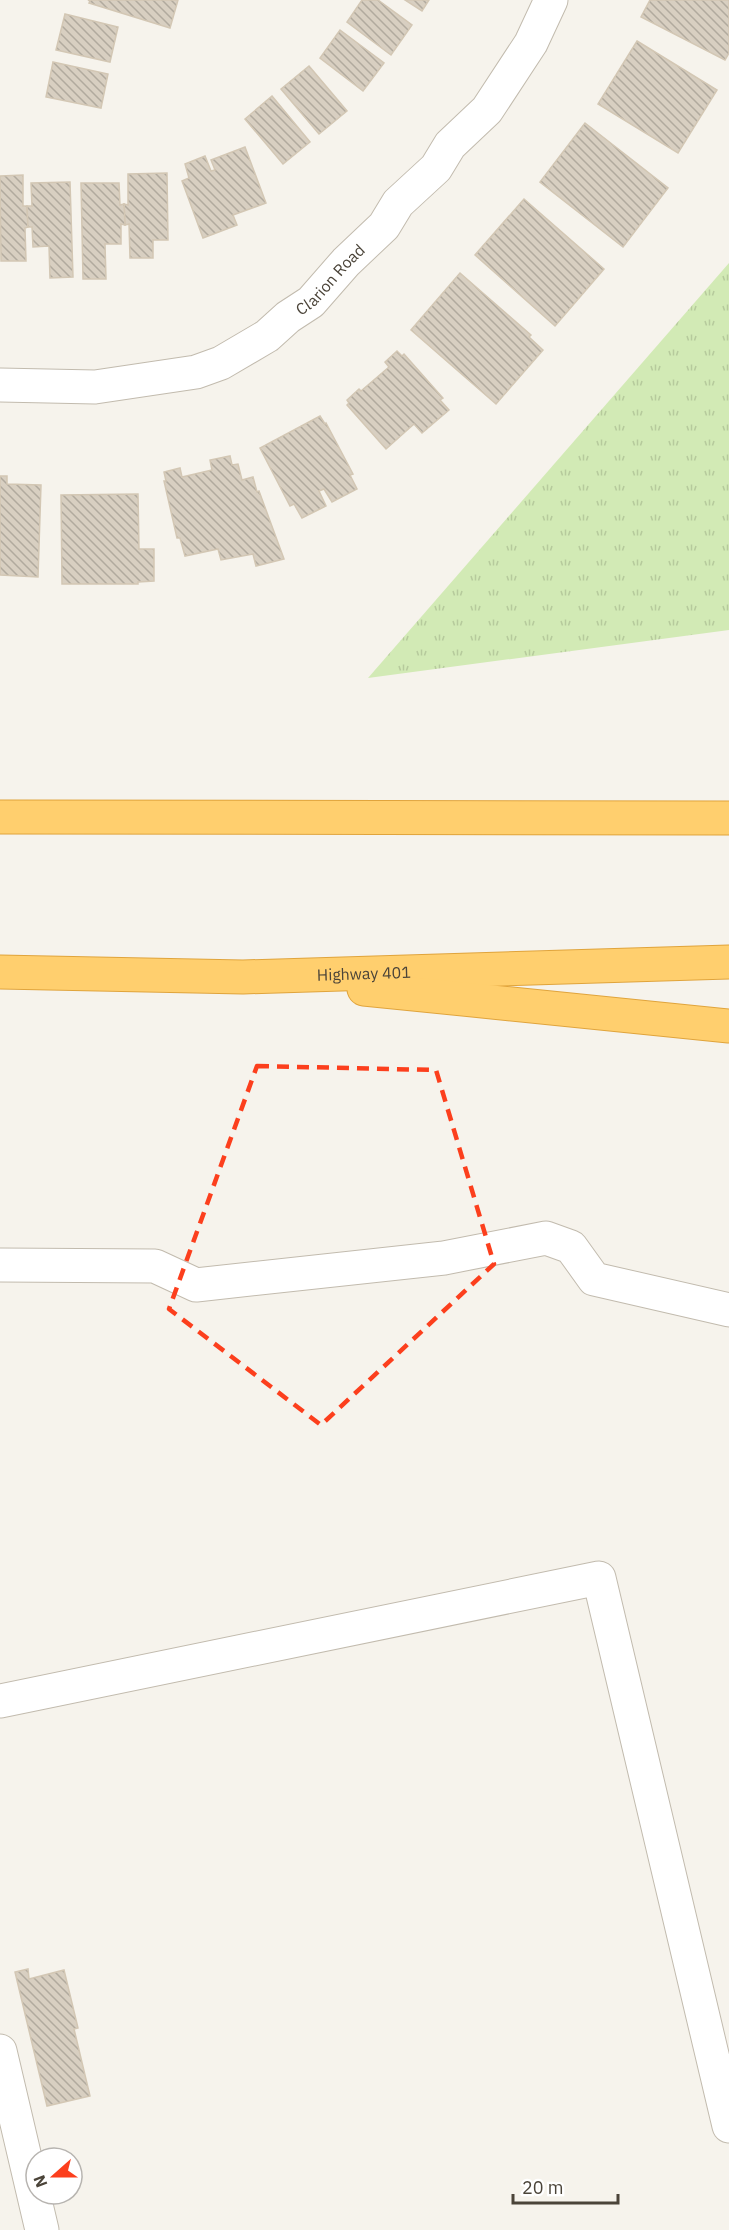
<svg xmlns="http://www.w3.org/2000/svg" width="729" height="2230" viewBox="0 0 729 2230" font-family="'IBM Plex Sans',sans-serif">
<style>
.grass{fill:url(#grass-tufts)}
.building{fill:url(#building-back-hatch);stroke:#d3c7b4;stroke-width:1.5}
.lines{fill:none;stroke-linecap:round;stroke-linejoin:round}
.minor-casing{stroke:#c2bbae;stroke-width:35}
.highway-casing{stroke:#e0a43c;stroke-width:35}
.minor{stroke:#fff;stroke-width:33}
.highway{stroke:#ffcf6e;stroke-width:33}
.marked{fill:none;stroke:#fc3f1d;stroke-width:4.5;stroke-dasharray:12 8;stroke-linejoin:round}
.labels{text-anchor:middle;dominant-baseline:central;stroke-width:6;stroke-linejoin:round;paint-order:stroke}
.street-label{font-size:16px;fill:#4b4439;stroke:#fff}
</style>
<defs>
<pattern id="grass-tufts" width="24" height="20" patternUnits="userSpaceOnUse" patternTransform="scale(1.5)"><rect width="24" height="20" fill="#d2eab5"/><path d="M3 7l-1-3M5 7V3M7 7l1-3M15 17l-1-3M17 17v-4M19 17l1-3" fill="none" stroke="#b6ca9c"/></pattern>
<pattern id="building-back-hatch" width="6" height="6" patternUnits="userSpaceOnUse" patternTransform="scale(1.5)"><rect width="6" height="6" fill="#d8cfc1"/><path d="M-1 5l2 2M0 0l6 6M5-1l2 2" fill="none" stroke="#b1aa9e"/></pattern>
</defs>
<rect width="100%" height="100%" fill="#f6f3ec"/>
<!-- grass -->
<path class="grass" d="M729,263V630L368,678Z"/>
<!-- building -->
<g class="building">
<path d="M88,0H178L170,28L89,3L90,1Z"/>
<path d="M362,0H378L412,25L391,55L347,22Z"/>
<path d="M405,0H429L422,11Z"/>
<path d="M650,0H729V53L725,60L641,17Z"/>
<path d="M65,14L118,27L110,62L56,50Z"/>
<path d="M340,30L384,63L363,91L320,58Z"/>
<path d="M637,41L717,90L678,153L598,104Z"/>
<path d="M53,62L108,74L101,108L46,97Z"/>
<path d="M309,66L347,111L319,134L281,89Z"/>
<path d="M272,96L310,142L283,164L245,119Z"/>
<path d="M585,123L668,188L623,247L540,182Z"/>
<path d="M245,147L266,203L233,215L237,225L203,238L182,181L189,178L185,164L205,156L211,171L215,170L211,160Z"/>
<path d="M167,173L168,240H153V258H130L129,224L125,225L124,204L128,205V174Z"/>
<path d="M23,175V206H27L28,227L25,228L26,261H1L0,176Z"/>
<path d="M70,182L73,277L50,278L49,246L33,247L32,227H28L27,206H32L31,183Z"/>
<path d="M81,183H119L120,205L124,204L125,225L121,224V244H105L106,279H83Z"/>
<path d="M524,199L604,269L555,326L475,255Z"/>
<path d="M460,273L531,335L529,337L543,350L496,404L411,330Z"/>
<path d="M397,351L402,356L404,354L443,398L440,400L449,410L422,433L414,424L386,449L347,405L349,403L347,400L359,389L361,391L389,367L385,362Z"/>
<path d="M320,416L325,424L326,423L353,474L350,475L357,489L332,502L324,489L319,491L326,506L302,518L294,504L290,506L260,448Z"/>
<path d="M230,456L232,465L238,464L242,480L253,477L257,492L259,491L284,559L256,566L253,554L221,560L218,549L185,556L180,538H177L164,481H166L164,472L180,468L182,477L212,470L210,460Z"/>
<path d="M0,476H7V484L41,485L38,577L0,575Z"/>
<path d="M138,494L139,549H154V581L138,582V584H62L61,495Z"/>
<path d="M28,1969L29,1979L64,1970L78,2028L74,2029L90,2096L47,2106L15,1972Z"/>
</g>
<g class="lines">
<defs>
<g id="minor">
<path id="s1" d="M0,385L95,387L196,372L221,363L267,336L288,317L311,302L346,262L384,226L398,203L436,168L450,145L487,110L531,43L551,0"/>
<path d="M0,1265L155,1266L196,1285L444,1258L546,1238L571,1247L594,1279L729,1310"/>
<path d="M0,1701L599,1578L729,2126"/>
<path d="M0,2051L42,2230"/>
</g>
<g id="highway">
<path d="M0,817L729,818"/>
<path id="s2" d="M0,972L243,977L729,962"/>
<path d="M364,989L729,1026"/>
</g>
</defs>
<!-- minor casing -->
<use href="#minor" class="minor-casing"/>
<!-- highway casing -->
<use href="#highway" class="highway-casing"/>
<!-- minor -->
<use href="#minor" class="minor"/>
<!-- highway -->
<use href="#highway" class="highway"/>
</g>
<!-- marked area -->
<path class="marked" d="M257,1066L436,1070L494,1264L321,1425L169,1309Z"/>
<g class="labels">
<!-- street labels -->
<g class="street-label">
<text stroke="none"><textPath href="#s1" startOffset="362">Clarion Road</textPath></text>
<text stroke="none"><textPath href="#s2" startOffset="364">Highway 401</textPath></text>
</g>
</g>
<!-- north arrow -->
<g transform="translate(54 2176) rotate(249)"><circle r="28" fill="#ffffff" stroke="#b7b4b0" stroke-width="1.5"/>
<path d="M0-4.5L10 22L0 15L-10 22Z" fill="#fc3f1d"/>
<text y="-9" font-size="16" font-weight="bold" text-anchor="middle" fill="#4b4439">N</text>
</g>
<!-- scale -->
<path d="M513 2194v9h105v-9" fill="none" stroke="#4b4439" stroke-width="3"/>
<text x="522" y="2194" font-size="18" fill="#4b4439" stroke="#ffffff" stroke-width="4.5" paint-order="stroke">20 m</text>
</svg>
